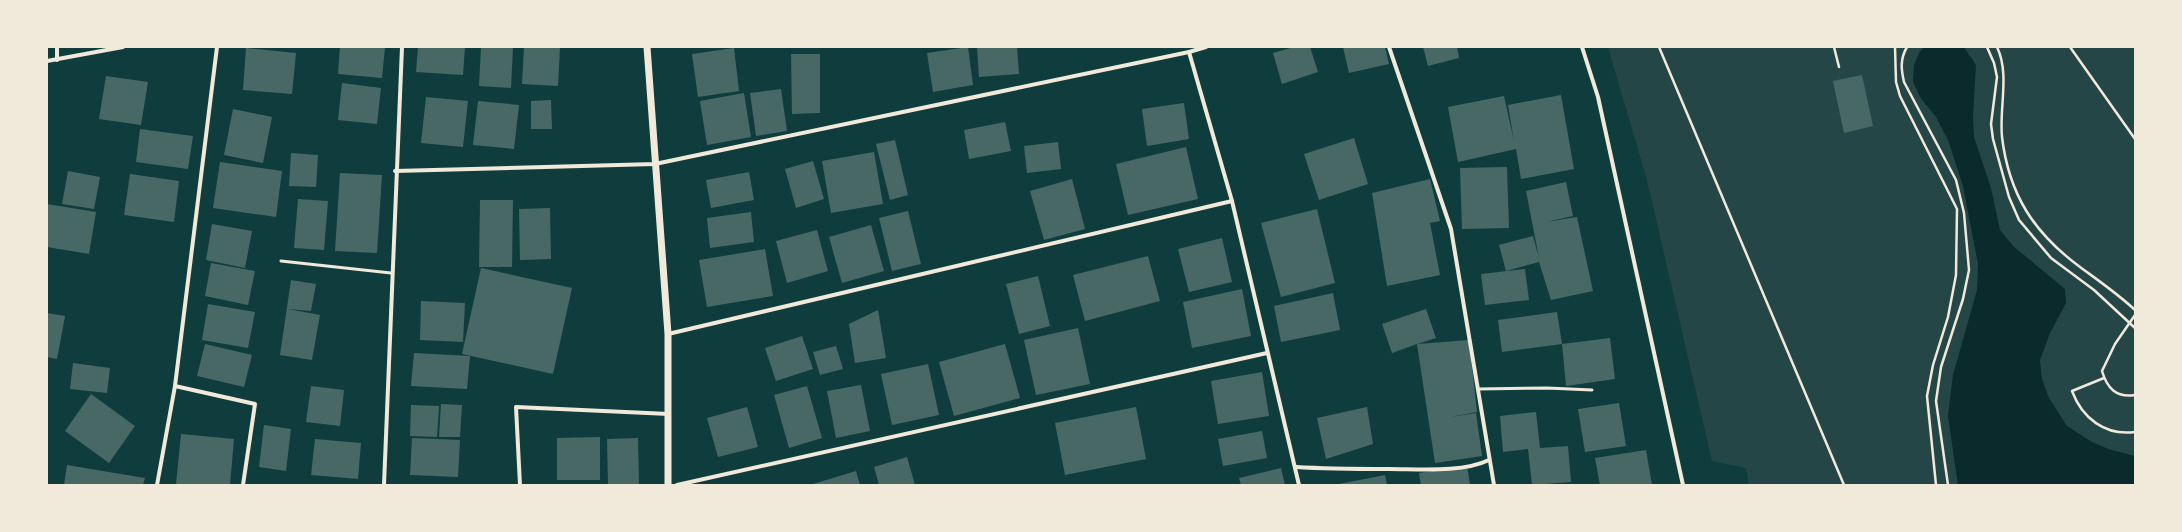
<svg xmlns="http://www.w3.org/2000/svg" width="2182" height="532" viewBox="0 0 2182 532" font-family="Barlow,sans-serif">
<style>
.green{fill:#244646}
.water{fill:#0a2a2b}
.building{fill:#486865}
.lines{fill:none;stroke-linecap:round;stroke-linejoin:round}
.path{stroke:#f1e9da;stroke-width:2.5}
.service{stroke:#f1e9da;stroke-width:3}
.minor{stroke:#f1e9da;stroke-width:4}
.tertiary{stroke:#f1e9da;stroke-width:7}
</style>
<rect width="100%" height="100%" fill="#0f3d3e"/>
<!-- green -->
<path class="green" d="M1608,47H2135V485H1749L1746,468L1712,461L1647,180Z"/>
<!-- water -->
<path class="water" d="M1924,47H1964L1976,65L1973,116L1974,137L1991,188L2000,230L2013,246L2065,289L2066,303L2050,333L2040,360L2042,379L2049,398L2067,426L2092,442L2108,449L2135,456V485H1958L1948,416L1953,375L1977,290L1978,264L1963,186L1948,140L1936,117L1920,97L1913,82L1914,65L1919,53Z"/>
<!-- building -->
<g class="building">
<path d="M340,47H385L382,78L338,74Z"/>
<path d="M418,47H465L463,75L416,72Z"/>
<path d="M481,47H513L511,88L479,86Z"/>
<path d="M524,47H560L558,86L522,84Z"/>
<path d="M968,47L973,85L933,92L927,53Z"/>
<path d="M977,47H1017L1019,74L979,77Z"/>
<path d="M1294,47H1310L1318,72L1282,84L1273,53Z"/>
<path d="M1343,47H1385L1389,64L1349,73Z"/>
<path d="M1423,47H1457L1459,58L1428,66Z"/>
<path d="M246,48L296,53L292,94L243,90Z"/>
<path d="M734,48L739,91L698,97L692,54Z"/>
<path d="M791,54H820V113L792,114Z"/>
<path d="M1862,75L1873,126L1844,133L1833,81Z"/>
<path d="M106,76L148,82L141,125L99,119Z"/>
<path d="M342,83L381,88L377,124L338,120Z"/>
<path d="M781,89L787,131L756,136L750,93Z"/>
<path d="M744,93L751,137L707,145L700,101Z"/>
<path d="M1561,95L1574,169L1521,179L1516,149L1458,162L1448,107L1504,96L1514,141L1508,105Z"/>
<path d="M426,97L468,101L463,147L421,143Z"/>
<path d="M551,100L552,129H531V101Z"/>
<path d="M478,101L519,105L514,149L473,145Z"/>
<path d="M1184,103L1189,139L1147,146L1142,109Z"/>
<path d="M233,109L272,117L263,163L224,155Z"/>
<path d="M1005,122L1011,151L969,159L964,130Z"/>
<path d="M140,129L193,136L188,169L136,162Z"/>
<path d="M1354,138L1368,184L1319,200L1304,154Z"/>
<path d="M895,140L908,195L890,200L876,144Z"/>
<path d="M1058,142L1061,169L1027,173L1024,146Z"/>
<path d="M1186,147L1198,199L1128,215L1116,164Z"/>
<path d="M874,152L883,204L831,213L822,161Z"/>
<path d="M291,153L318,155L316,187L289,186Z"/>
<path d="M813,161L824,199L796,208L785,169Z"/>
<path d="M220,162L282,171L276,217L213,208Z"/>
<path d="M1507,167L1509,228L1462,229L1460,168Z"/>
<path d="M68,171L100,177L94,209L62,204Z"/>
<path d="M749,172L754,200L711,208L706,180Z"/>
<path d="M340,173L382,175L377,253L335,251Z"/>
<path d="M130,174L179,181L174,222L124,215Z"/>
<path d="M1072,179L1085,229L1044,240L1030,191Z"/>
<path d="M1430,179L1440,221L1430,223L1440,275L1387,286L1372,193Z"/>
<path d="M1566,182L1573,216L1546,222L1577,217L1593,291L1551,300L1539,262L1506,271L1499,245L1533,236L1539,258L1526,191Z"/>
<path d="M298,199L328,201L324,250L294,248Z"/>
<path d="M480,200H513L512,267H479Z"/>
<path d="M47,204L96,212L89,254L47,247Z"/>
<path d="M550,208L551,259L520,260L519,209Z"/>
<path d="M1317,209L1335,283L1281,297L1261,223Z"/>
<path d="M908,211L921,264L892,271L879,218Z"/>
<path d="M751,212L754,242L710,248L707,218Z"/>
<path d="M212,224L252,231L245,268L206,260Z"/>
<path d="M871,225L884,271L842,283L829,237Z"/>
<path d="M817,230L828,271L787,283L776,241Z"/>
<path d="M1222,238L1232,282L1189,292L1178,249Z"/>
<path d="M765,249L773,296L707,307L699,260Z"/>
<path d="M1148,256L1160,301L1085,321L1073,275Z"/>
<path d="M211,263L255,271L248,305L205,296Z"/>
<path d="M481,268L572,288L553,374L462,354Z"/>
<path d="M1525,269L1529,300L1485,305L1481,274Z"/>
<path d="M1038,276L1050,326L1019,334L1006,284Z"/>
<path d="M291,280L316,284L311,311L288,309L320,315L312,360L280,355Z"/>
<path d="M1242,289L1251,336L1192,348L1183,302Z"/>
<path d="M1333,293L1340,330L1281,342L1274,306Z"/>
<path d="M421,301L465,303L463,342L420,340Z"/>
<path d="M208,304L255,312L248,348L202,340Z"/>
<path d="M1426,309L1436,338L1417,344L1469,340L1477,412L1450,417L1476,413L1482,456L1435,463L1417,344L1392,353L1382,324Z"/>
<path d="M878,310L886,358L855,363L849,324Z"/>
<path d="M1557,312L1562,344L1502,352L1498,320Z"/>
<path d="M47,313L65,316L57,359L47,357Z"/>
<path d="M1078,328L1090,384L1036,395L1024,340Z"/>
<path d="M802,336L813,369L776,381L765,348Z"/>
<path d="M1610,338L1615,379L1566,386L1562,344Z"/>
<path d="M205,344L252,355L244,387L197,376Z"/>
<path d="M1005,344L1020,398L954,416L939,362Z"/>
<path d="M836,346L843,369L820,375L813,352Z"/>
<path d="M414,353L470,356L467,389L411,386Z"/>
<path d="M73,363L110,368L107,393L70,389Z"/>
<path d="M928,364L939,415L892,425L881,374Z"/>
<path d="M1262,372L1269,416L1218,424L1211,381Z"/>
<path d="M861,385L870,431L836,438L827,391Z"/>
<path d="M311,386L344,390L340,426L306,422Z"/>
<path d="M807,386L822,438L789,448L774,395Z"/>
<path d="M91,394L135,426L109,463L65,431Z"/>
<path d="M1619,403L1626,446L1585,452L1578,409Z"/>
<path d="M441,404L462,405L460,437H439Z"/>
<path d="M411,405L439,406L437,437L410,436Z"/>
<path d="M747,407L758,447L718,457L707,418Z"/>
<path d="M1136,407L1146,459L1065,475L1055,423Z"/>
<path d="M1367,407L1373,444L1326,459L1317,418Z"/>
<path d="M1536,412L1540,448L1568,446L1571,482L1532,485L1528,449L1503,452L1500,416Z"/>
<path d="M264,425L291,429L286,471L259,467Z"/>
<path d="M1262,431L1267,458L1223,466L1218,439Z"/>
<path d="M181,434L234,439L230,485L176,484Z"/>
<path d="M600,437V480H557V438Z"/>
<path d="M412,438L460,440L458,477L410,475Z"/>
<path d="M638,438L639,485H608L607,439Z"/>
<path d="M315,439L361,443L358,479L311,475Z"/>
<path d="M1646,450L1652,485H1600L1595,458Z"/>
<path d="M907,457L915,485H879L874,467Z"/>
<path d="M67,465L145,478L143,485H64Z"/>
<path d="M1467,466L1470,485H1421L1419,473Z"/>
<path d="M1281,468L1285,485H1241L1239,478Z"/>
<path d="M856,471L860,485H810Z"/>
<path d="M1385,475L1387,485H1339V484Z"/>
</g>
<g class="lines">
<!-- path -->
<g class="path">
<path d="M1659,47L1844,485"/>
<path d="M1834,47L1839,67"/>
<path d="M1895,47L1896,82L1900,96L1957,209L1956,275L1948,317L1933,365L1927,396L1936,485"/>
<path d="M1907,47C1900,59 1901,69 1904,82L1956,180L1964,213L1969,270L1963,299L1941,367L1936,401L1948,485"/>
<path d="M1987,47L1994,63L1997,77L1991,124L1993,139L2009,197L2019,220L2051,258L2094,290L2135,328"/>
<path d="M1997,47C2010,74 1999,108 2002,137C2009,195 2034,233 2080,267C2099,281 2118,294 2135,310"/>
<path d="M2070,47L2135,139"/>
<path d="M2135,315L2115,344L2102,371C2107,388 2116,398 2135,395"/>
<path d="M2104,378L2072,391C2082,418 2105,436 2135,432"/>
</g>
<!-- service -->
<g class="service">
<path d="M281,261L391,273"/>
<path d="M1478,389L1547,388L1592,390"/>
</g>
<!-- minor -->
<g class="minor">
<path d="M1389,47L1451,229L1494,485"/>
<path d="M1582,47L1598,97L1683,485"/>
<path d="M1189,52L1232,201L1299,485"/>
<path d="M57,60V47"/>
<path d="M47,61L123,47"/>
<path d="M395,171L655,164L1189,52L1206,47"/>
<path d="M668,334L1232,201"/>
<path d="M175,386L255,404L243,485"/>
<path d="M1296,467C1327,469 1358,469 1389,469C1419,469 1462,473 1489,460"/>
<path d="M157,485L175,386L217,47"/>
<path d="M384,485L402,47"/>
<path d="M520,485L516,407L669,414"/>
<path d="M677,485L1267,353"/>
</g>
<!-- tertiary -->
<path class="tertiary" d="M647,47L668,334V485"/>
</g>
<!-- border -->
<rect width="2182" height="532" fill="none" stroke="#f1e9da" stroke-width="96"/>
</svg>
